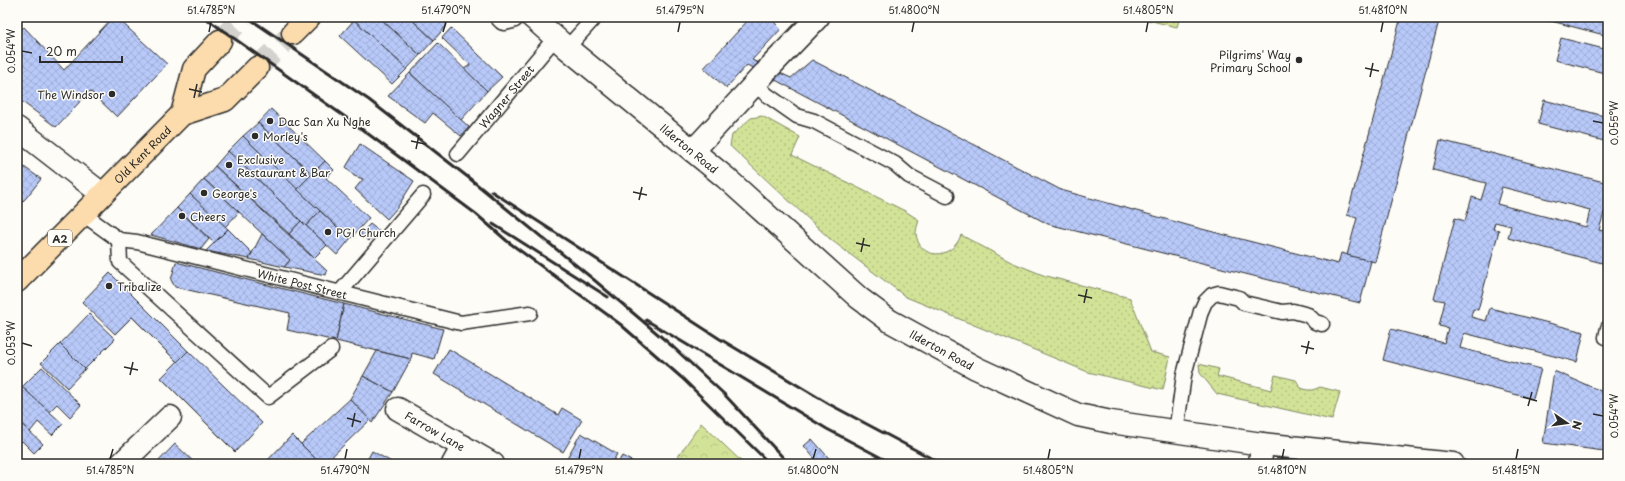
<svg xmlns="http://www.w3.org/2000/svg" width="1625" height="481" viewBox="0 0 1625 481" font-family="'Playpen Sans',sans-serif">
<style>
.grass{fill:url(#grass-dots);stroke:#7e8761}
.park{fill:url(#park-crowns);stroke:#7e8761}
.building{fill:url(#building-cross-hatch);stroke:#2b2b2b;fill-rule:evenodd}
.lines{fill:none;stroke-linecap:round;stroke-linejoin:round}
.trunk-tunnel{stroke:#d3d2ce;stroke-width:22;stroke-dasharray:22 11;stroke-linecap:butt}
.service-casing{stroke:#2b2b2b;stroke-width:17}
.minor-casing{stroke:#2b2b2b;stroke-width:25}
.tertiary-casing{stroke:#2b2b2b;stroke-width:25}
.trunk-casing{stroke:#2b2b2b;stroke-width:25}
.service{stroke:#fdfcf7;stroke-width:14}
.minor{stroke:#fdfcf7;stroke-width:22}
.tertiary{stroke:#fdfcf7;stroke-width:22}
.trunk{stroke:#fcdcac;stroke-width:22}
.rail{stroke:#2b2b2b;stroke-width:3}
.ticks{fill:none;stroke:#2b2b2b;stroke-width:1.5}
.poi-dot{fill:#2b2b2b;stroke:#fdfcf7;stroke-width:1.5}
.labels{text-anchor:middle;dominant-baseline:central;stroke-width:3;stroke-linejoin:round;paint-order:stroke}
.shield{fill:#fdfcf7;stroke:#6a6a68;stroke-width:1}
.shield-label{font-size:10px;font-weight:bold;fill:#2b2b2b}
.poi-label{font-size:11px;fill:#2b2b2b;stroke:#fdfcf7;text-anchor:start}
.street-label{font-size:11px;fill:#2b2b2b;stroke:#fdfcf7}
.neatline{fill:none;stroke:#2b2b2b;stroke-width:1.5}
.ticks-label{font-size:10px;text-anchor:middle;fill:#2b2b2b}
</style>
<defs>
<pattern id="grass-dots" width="8" height="8" patternUnits="userSpaceOnUse"><rect width="8" height="8" fill="#d2e397"/><path d="M2 2h.1M6 6h.1" fill="none" stroke="#b4c382" stroke-width="1.8" stroke-linecap="round"/></pattern>
<pattern id="park-crowns" width="20" height="18" patternUnits="userSpaceOnUse"><rect width="20" height="18" fill="#d2e397"/><path d="M2 6a3 3 0 1 1 6 0M12 15a3 3 0 1 1 6 0" fill="none" stroke="#b4c382"/></pattern>
<pattern id="building-cross-hatch" width="8" height="8" patternUnits="userSpaceOnUse"><rect width="8" height="8" fill="#b8c9f9"/><path d="M0 0l8 8M0 8l8-8" fill="none" stroke="#9eadd6"/></pattern>
</defs>
<rect width="100%" height="100%" fill="#fdfcf7"/>
<filter id="ink" filterUnits="userSpaceOnUse"><feTurbulence type="fractalNoise" baseFrequency=".025" numOctaves="2"/><feDisplacementMap in="SourceGraphic" scale="8" xChannelSelector="R" yChannelSelector="G"/><feConvolveMatrix kernelMatrix="1 2 1 2 8 2 1 2 1" color-interpolation-filters="sRGB"/></filter>
<g filter="url(#ink)">
<!-- grass -->
<g class="grass">
<path d="M1135,17H1180L1177,27Z"/>
<path d="M762,116L800,137L792,155L905,211L919,220C918,224 916,229 916,233C918,260 952,261 961,235L1011,262L1043,275L1130,298L1151,352L1170,357L1163,390L1088,372L906,297L830,239L730,146L732,135L751,118Z"/>
<path d="M1199,364L1219,369L1217,376L1271,390L1275,375L1296,380L1301,388L1307,390H1313L1320,387L1340,392L1332,420L1217,394L1200,373Z"/>
</g>
<!-- park -->
<path class="park" d="M701,423L744,464H673Z"/>
<!-- building -->
<g class="building">
<path d="M113,17H116L167,64L117,117L90,91L56,127L17,98V34L24,27L64,70Z"/>
<path d="M357,17H379L420,55L407,69L354,20Z"/>
<path d="M379,17H409L434,40L420,55Z"/>
<path d="M409,17H439L447,25L434,40Z"/>
<path d="M751,17H769L781,29L752,60L791,78L812,60L1061,190L1194,227L1338,264L1341,253L1371,261L1360,303L1048,224L747,65L726,88L704,68Z"/>
<path d="M1401,17H1440L1375,262L1347,255L1357,218L1347,215Z"/>
<path d="M1535,17H1608V36L1555,22Z"/>
<path d="M354,20L407,69L392,84L340,36Z"/>
<path d="M451,28L502,77L487,91L464,69L470,65L442,38Z"/>
<path d="M1561,38L1608,50V74L1555,60Z"/>
<path d="M438,43L487,91L461,120L410,73Z"/>
<path d="M410,73L469,127L461,136L433,113L425,123L388,96Z"/>
<path d="M1544,100L1608,117V142L1538,124Z"/>
<path d="M271,109L325,161L312,174L258,123Z"/>
<path d="M258,123L312,174L297,189L243,136Z"/>
<path d="M243,136L320,211L306,226L228,151Z"/>
<path d="M1440,140L1608,183V214L1604,213L1599,230L1608,232L1602,263L1508,238L1511,226L1495,222L1493,229L1499,230L1478,310L1473,309L1471,317L1486,321L1490,308L1584,332L1577,362L1464,333L1460,348L1541,369L1533,399L1383,360L1391,329L1444,343L1448,328L1439,326L1445,301L1434,299L1455,218L1465,221L1472,197L1481,200L1484,190L1486,183L1433,170ZM1502,187L1590,210L1586,227L1497,204Z"/>
<path d="M360,144L414,181L397,208L387,219L355,189L363,179L354,176L346,167Z"/>
<path d="M228,151L301,221L289,234L215,166Z"/>
<path d="M325,161L334,170L326,178L369,218L350,239L297,189Z"/>
<path d="M17,162L41,179L26,198L17,207Z"/>
<path d="M215,166L327,271L326,275L284,267L290,260L204,179Z"/>
<path d="M204,179L239,212L225,227L190,194Z"/>
<path d="M190,194L228,229L214,243L177,208Z"/>
<path d="M177,208L209,239L201,249L151,235Z"/>
<path d="M320,211L350,239L337,255L306,226Z"/>
<path d="M301,221L327,245L314,258L289,234Z"/>
<path d="M370,224L379,231L369,241L360,234Z"/>
<path d="M228,229L252,253L249,259L206,251Z"/>
<path d="M262,234L290,260L284,267L249,259Z"/>
<path d="M176,262L344,304L336,341L287,330L290,313L175,287L171,280Z"/>
<path d="M110,273L188,351L177,362L132,317L115,334L82,302Z"/>
<path d="M344,304L443,329L434,359L412,353L411,359L336,341Z"/>
<path d="M89,314L115,339L85,369L60,344Z"/>
<path d="M60,344L85,369L67,388L41,363Z"/>
<path d="M449,349L558,415L562,408L582,420L563,452L434,374Z"/>
<path d="M188,351L262,423L235,452L161,378Z"/>
<path d="M377,351L411,359L393,392L363,376Z"/>
<path d="M42,367L81,405L70,417L57,404L49,412L22,387Z"/>
<path d="M1554,371L1608,394V435L1604,451L1543,443Z"/>
<path d="M363,376L393,392L372,423L350,399Z"/>
<path d="M22,387L63,424L52,435L38,422L30,432L17,420V392Z"/>
<path d="M350,399L370,420L324,464H321L301,444Z"/>
<path d="M17,420L43,444L34,453L22,441L17,446Z"/>
<path d="M581,433L617,454L611,464L564,463Z"/>
<path d="M292,435L321,464H264Z"/>
<path d="M812,439L834,464H819L804,446Z"/>
<path d="M175,444L196,464H156Z"/>
<path d="M372,451L395,464H365Z"/>
<path d="M622,456L637,464H617Z"/>
</g>
<g class="lines">
<!-- trunk-tunnel -->
<g class="trunk-tunnel">
<path d="M220,41L243,17"/>
<path d="M257,68L293,33"/>
</g>
<defs>
<g id="service">
<path d="M567,48L595,17"/>
<path d="M754,83L767,95L797,116L814,121L895,164L909,176L947,196"/>
<path id="s1" d="M458,154L555,38"/>
<path id="s2" d="M83,214L119,240L137,242L461,323L530,313"/>
<path d="M119,240L120,262L268,397L331,349"/>
<path d="M341,291L423,195"/>
<path d="M1608,328L1606,337L1608,338"/>
<path d="M1176,432L1184,375L1201,311L1205,302L1212,295L1219,293L1239,298L1244,303L1282,312L1293,311L1308,315L1315,322L1322,324"/>
</g>
<g id="minor">
<path d="M769,68L818,17"/>
<path d="M17,128L102,194"/>
<path d="M693,151L764,74"/>
<path id="s3" d="M398,409L493,464"/>
<path d="M121,464L170,417"/>
<path d="M453,464L463,446"/>
<path d="M1260,464L1262,444"/>
</g>
<g id="tertiary">
<path d="M502,17L504,19L512,17"/>
<path id="s4" d="M532,17L567,48L726,178L859,298L890,321L976,368L1078,415L1111,422L1262,444L1453,464"/>
</g>
<g id="trunk">
<path d="M293,33L309,17"/>
<path d="M182,114L194,69L220,41"/>
<path id="s5" d="M17,281L182,114L225,100L257,68"/>
</g>
</defs>
<!-- service casing -->
<use href="#service" class="service-casing"/>
<!-- minor casing -->
<use href="#minor" class="minor-casing"/>
<!-- tertiary casing -->
<use href="#tertiary" class="tertiary-casing"/>
<!-- trunk casing -->
<use href="#trunk" class="trunk-casing"/>
<!-- service -->
<use href="#service" class="service"/>
<!-- minor -->
<use href="#minor" class="minor"/>
<!-- tertiary -->
<use href="#tertiary" class="tertiary"/>
<!-- trunk -->
<use href="#trunk" class="trunk"/>
<!-- rail -->
<g class="rail">
<path d="M204,17L348,119L476,214L507,241L620,324L682,378L770,464"/>
<path d="M247,17L369,100L469,178L593,279L672,346L724,394L789,464"/>
<path d="M491,191L720,339L829,404L942,464"/>
<path d="M493,224L608,297"/>
<path d="M646,320L827,429L893,464"/>
</g>
</g>
</g>
<!-- ticks -->
<path class="ticks" d="M209,32L211,22M443,32L446,22M678,32L680,22M912,32L914,22M1146,32L1148,22M1381,32L1383,22M22,51L32,53M1365,68L1379,71M1370,77L1373,63M189,89L202,92M194,98L197,84M1593,121L1603,123M411,141L425,144M416,149L419,135M633,192L647,195M639,200L642,187M856,243L870,246M861,252L864,238M1078,295L1092,298M1084,303L1087,289M22,343L32,346M1301,346L1314,349M1306,354L1309,341M124,367L138,370M130,375L133,362M1523,397L1537,401M1528,406L1532,392M1593,414L1603,416M347,418L361,422M352,427L355,413M110,459L113,449M345,459L347,449M579,459L581,449M813,459L816,449M1048,459L1050,449M1282,459L1284,449M1516,459L1518,449"/>
<!-- markers -->
<g class="poi-dot">
<circle cx="1299" cy="60" r="4"/>
<circle cx="112" cy="94" r="4"/>
<circle cx="270" cy="121" r="4"/>
<circle cx="255" cy="136" r="4"/>
<circle cx="229" cy="165" r="4"/>
<circle cx="204" cy="193" r="4"/>
<circle cx="182" cy="216" r="4"/>
<circle cx="328" cy="232" r="4"/>
<circle cx="109" cy="286" r="4"/>
</g>
<g class="labels">
<!-- shield labels -->
<rect class="shield" x="48" y="230" width="24" height="16" rx="3"/>
<g class="shield-label">
<text x="60" y="238">A2</text>
</g>
<!-- poi labels -->
<g class="poi-label">
<text x="1291" y="54" text-anchor="end">Pilgrims' Way<tspan x="1291" dy="13">Primary School</tspan></text>
<text x="104" y="94" text-anchor="end">The Windsor</text>
<text x="278" y="121">Dac San Xu Nghe</text>
<text x="263" y="136">Morley's</text>
<text x="237" y="159">Exclusive<tspan x="237" dy="13">Restaurant &amp; Bar</tspan></text>
<text x="212" y="193">George's</text>
<text x="190" y="216">Cheers</text>
<text x="336" y="232">PGI Church</text>
<text x="117" y="286">Tribalize</text>
</g>
<!-- street labels -->
<g class="street-label">
<text stroke="none"><textPath href="#s1" startOffset="75">Wagner Street</textPath></text>
<text stroke="none"><textPath href="#s4" startOffset="205">Ilderton Road</textPath></text>
<text stroke="none"><textPath href="#s5" startOffset="178">Old Kent Road</textPath></text>
<text stroke="none"><textPath href="#s2" startOffset="233">White Post Street</textPath></text>
<text stroke="none"><textPath href="#s4" startOffset="529">Ilderton Road</textPath></text>
<text stroke="none"><textPath href="#s3" startOffset="43">Farrow Lane</textPath></text>
</g>
</g>
<!-- margin -->
<rect width="1625" height="481" fill="none" stroke="#fdfcf7" stroke-width="44"/>
<!-- north arrow -->
<g transform="translate(1567 423) rotate(103)" stroke="#fdfcf7" stroke-width="3" paint-order="stroke">
<path d="M0-3L7 15L0 10L-7 15Z" fill="#2b2b2b"/>
<text y="-6" font-size="11" font-weight="bold" text-anchor="middle" fill="#2b2b2b">N</text>
</g>
<!-- scale -->
<path d="M40 56v6h82v-6" fill="none" stroke="#2b2b2b" stroke-width="2"/>
<text x="46" y="56" font-size="12" fill="#2b2b2b" stroke="#fdfcf7" stroke-width="3" paint-order="stroke">20 m</text>
<rect x="22" y="22" width="1581" height="437" class="neatline"/>
<g class="ticks-label">
<text x="211" y="14">51.4785°N</text>
<text x="446" y="14">51.4790°N</text>
<text x="680" y="14">51.4795°N</text>
<text x="914" y="14">51.4800°N</text>
<text x="1148" y="14">51.4805°N</text>
<text x="1383" y="14">51.4810°N</text>
<text transform="translate(11 51) rotate(-90)" y="4">0.054°W</text>
<text transform="translate(1614 123) rotate(-90)" y="4">0.055°W</text>
<text transform="translate(11 343) rotate(-90)" y="4">0.053°W</text>
<text transform="translate(1614 416) rotate(-90)" y="4">0.054°W</text>
<text x="110" y="474">51.4785°N</text>
<text x="345" y="474">51.4790°N</text>
<text x="579" y="474">51.4795°N</text>
<text x="813" y="474">51.4800°N</text>
<text x="1048" y="474">51.4805°N</text>
<text x="1282" y="474">51.4810°N</text>
<text x="1516" y="474">51.4815°N</text>
</g>
</svg>
